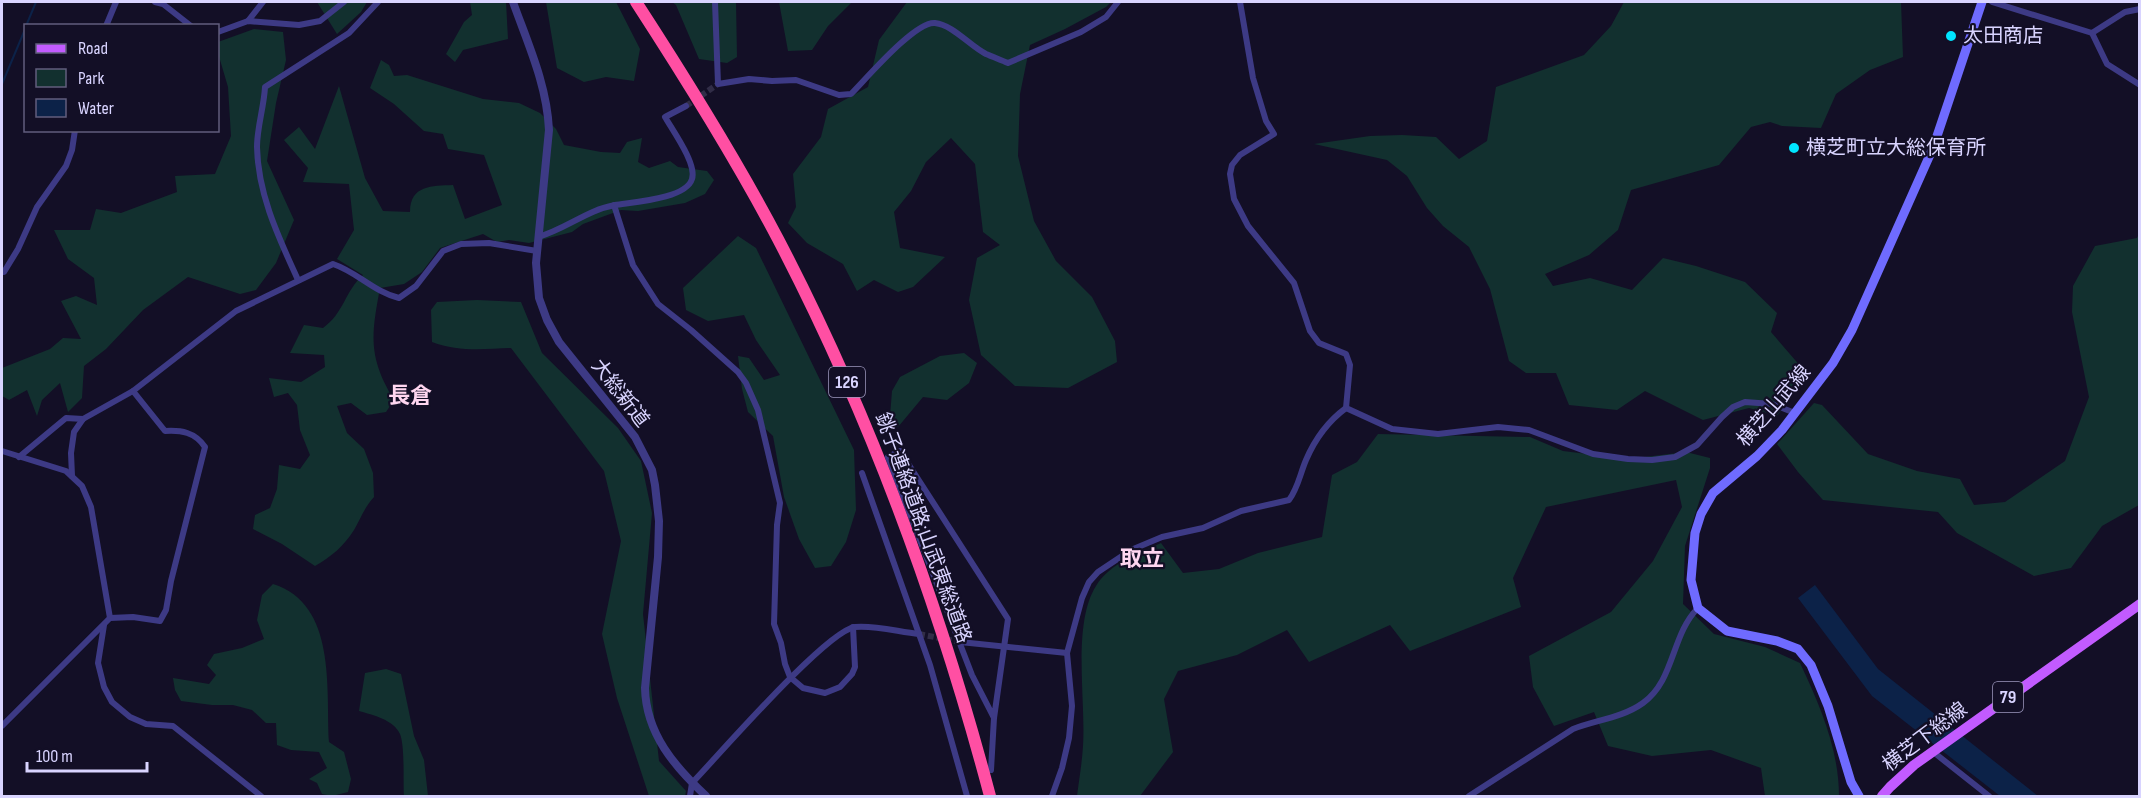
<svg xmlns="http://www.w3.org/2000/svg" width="2141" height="798" viewBox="0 0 2141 798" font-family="'Sofia Sans Condensed','Noto Sans JP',sans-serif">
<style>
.green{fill:#12302f}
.water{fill:#0c2248}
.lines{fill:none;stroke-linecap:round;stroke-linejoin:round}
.stream{stroke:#0c2248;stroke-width:2}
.minor-tunnel{stroke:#312d47;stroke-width:6;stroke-dasharray:6 3;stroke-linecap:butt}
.minor{stroke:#3d3a85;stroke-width:6}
.tertiary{stroke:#3d3a85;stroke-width:8}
.secondary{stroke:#6f6bff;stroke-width:9}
.primary{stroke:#c25bff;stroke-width:10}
.motorway{stroke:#ff4fa3;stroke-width:12}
.poi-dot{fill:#00e5ff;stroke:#130f26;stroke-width:2}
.labels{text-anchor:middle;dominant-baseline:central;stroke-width:4.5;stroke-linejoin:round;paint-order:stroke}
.shield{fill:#130f26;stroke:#9e99be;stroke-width:1.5}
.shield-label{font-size:18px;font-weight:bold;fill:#d9d4ff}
.poi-label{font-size:20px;fill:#d9d4ff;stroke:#130f26;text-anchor:start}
.street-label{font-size:20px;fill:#d9d4ff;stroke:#130f26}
.quarter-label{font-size:22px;font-weight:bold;fill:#ffd6f0;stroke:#130f26}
</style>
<rect width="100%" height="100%" fill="#130f26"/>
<!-- green -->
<g class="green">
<path d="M317,2H367L361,12L337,34Z"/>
<path d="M470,2H506L508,39L463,50L455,62L446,54L464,22L472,15Z"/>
<path d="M546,2H616L640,49L634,81L606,77L584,82L557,68Z"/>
<path d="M672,2H736L737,57L727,63L699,59L676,5Z"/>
<path d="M779,2H852L828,26L812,50L788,51Z"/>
<path d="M907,2H1111L1106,7L1065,29L1030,45L1020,94L1018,156L1034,221L1056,261L1092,297L1115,341L1117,362L1068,388L1015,386L981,355L969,300L977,258L1000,245L983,232L975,164L951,138L926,162L911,191L894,212L900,248L945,257L913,287L898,292L874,280L857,291L843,264L807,243L788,223L796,207L793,174L821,137L828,109L868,87L879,40Z"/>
<path d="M1624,2H1901L1903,57L1870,70L1836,94L1821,128L1782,126L1770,122L1751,127L1719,165L1631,190L1618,230L1589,255L1545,274L1553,286L1590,278L1632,290L1663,258L1696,266L1745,282L1777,313L1771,332L1808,375L1777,416L1749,408L1703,420L1645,391L1617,410L1569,405L1556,373H1526L1509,361L1490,289L1469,247L1443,226L1427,208L1407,176L1387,160L1314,144L1370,136L1402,135L1436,137L1459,159L1487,141L1496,87L1584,55L1611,26Z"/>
<path d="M254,29L283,32L286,60L276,103L267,161L294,220L276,263L256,290L240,294L188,277L143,310L106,349L84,366L82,398L68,412L60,383L42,400L37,416L27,390L9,400L2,396V368L50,349L63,338L81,339L61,301L76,296L97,305L94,278L68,259L54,230H90L96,209L121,213L177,192L175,176L215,174L231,136L228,87L218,53V42Z"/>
<path d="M381,60L389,65L394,76L407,75L483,99L519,103L540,113L556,129L564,145L601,152L620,153L627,142L642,138L638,162L649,168L670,161L678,167L707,171L714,180L705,194L685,203L638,211L621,210L583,224L572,232L529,243L509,240L497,242L483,234L440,248L422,272L404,284L380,288C371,336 368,357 394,400L386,412L367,415L351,403L337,406L347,433L364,449L373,473L374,497C364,508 361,518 354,530C344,546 331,557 315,566L282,544L253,529L255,515L270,508L277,489L279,465L300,469L310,455L300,430L297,405L288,393L274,397L269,378L301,382L325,367L324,355L290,353L304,325L323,328C344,313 345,291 363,275L337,259L354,230L349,184L303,182L308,168L284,140L299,127L315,149L339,86L365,178L383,211L410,212C410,185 432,186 453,185L465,219L502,205L484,155L448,149L443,134L424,131L394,104L370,88Z"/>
<path d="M2139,234V505L2102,526L2071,568L2034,576L1957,533L1938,512L1823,500L1798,472L1777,444L1814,403L1822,405L1868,454L1917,471L1960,479L1974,505L2005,502L2065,461L2089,397L2072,312L2073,286L2095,246L2137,238Z"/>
<path d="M738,236L756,248L854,450L856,510L846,542L831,566L815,568L799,539L784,497L773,436L748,412L742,389L738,356L749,358L764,380L780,375L756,340L744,315L708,321L686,310L683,288Z"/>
<path d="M477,300L521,302L542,353L618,428L641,461L652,513L643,614L659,761L686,791L685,796H649L617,698L602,634L621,541L604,471L511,348C484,349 458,352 432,342L431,310L437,302Z"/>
<path d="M964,353L977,363L969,383L947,400L923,397L898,427L889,429L892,391L900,377L940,356Z"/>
<path d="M1378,434L1530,437L1563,451L1628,459L1686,452L1710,458V468L1685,546L1683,604L1714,634L1765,647L1800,663C1820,705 1839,750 1839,796H1765L1761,768L1711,750L1652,756L1608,746L1594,712L1554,726L1533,687L1529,656L1611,612L1653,561L1682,507L1676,480L1546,507L1513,578L1521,607L1410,651L1390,625L1309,662L1287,630L1237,655L1178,671L1164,699L1173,752L1140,796H1077C1079,780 1082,763 1083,746C1086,701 1072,624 1096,586C1110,563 1138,554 1161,543L1183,573L1219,569L1258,553L1322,537L1332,475L1357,462Z"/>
<path d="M273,584C337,604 326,689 329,742L344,752L351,779L348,792L332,796L322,794L317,783L309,779L327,768L319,752L291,750L277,745L276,723H266L252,710L233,705H212L181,701L175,690L173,678L209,684L216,675L207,665L214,654L242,648L264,639L257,620L262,595Z"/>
<path d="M386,669L401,674L414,736L424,760L428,796H404C403,782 405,746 400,734C394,720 373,715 359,711L365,673Z"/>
</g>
<!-- water -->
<path class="water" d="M1815,585L1878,669L2038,796H2000L1872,696L1798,598Z"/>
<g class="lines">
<!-- stream -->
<g class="stream">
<path d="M26,26L36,2"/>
<path d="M2,84L26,27"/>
</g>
<!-- minor-tunnel -->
<g class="minor-tunnel">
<path d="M686,106L718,84"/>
<path d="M919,634L960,642"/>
</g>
<!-- minor -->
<g class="minor">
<path d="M155,2L163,4L191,26"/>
<path d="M715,2L718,84L749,79L772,81L796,80L839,95L851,94C866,79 915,21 935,23C953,25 970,46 986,54C993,57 1001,60 1008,63L1081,32L1106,17L1118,2"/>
<path d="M1992,2L2092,33L2125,12L2140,9"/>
<path d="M248,21L263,2"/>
<path d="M106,26L116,2"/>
<path d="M218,32L248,21L299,25L320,21L344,2"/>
<path d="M2092,33L2107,64L2140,85"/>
<path d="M614,205L633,265L658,304L691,330L738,372L746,383L758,410L780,503L777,525L774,624L781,643L785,664L790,677L803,688L825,693L840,687L852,674L855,667L853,627"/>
<path d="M538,237C566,229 587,210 615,205C633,202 686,199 692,179C697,164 673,131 665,117L686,106"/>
<path d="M2,272H4L18,249L37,207L66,166L72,150L75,130"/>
<path d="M298,280C279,238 258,195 257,147C257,127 264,107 265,87L349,33L378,2"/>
<path d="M1346,408L1392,429L1438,434L1498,427L1529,430L1593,454L1628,459L1652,460L1675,457L1697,445L1722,417L1733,407L1745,402L1772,404L1795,413"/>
<path d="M2,451L66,471L82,486L91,507L110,618"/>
<path d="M19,457L66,418L83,419"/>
<path d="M862,473L930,665L967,796"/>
<path d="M72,476L71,453L74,432L83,419L133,391L236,311L333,264C357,272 374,292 399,298L416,286L443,251L461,244L489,243L537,251"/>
<path d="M104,625L98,663L104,687L112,702L130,717L146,724L173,726L261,796"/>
<path d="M960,642L1067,653"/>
<path d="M2,726L110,618L133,617L160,621L166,610L171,581L205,447C195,432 181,430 165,431L133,391"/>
<path d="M1932,751L1989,796"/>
<path d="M991,770L994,718L1008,619L900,451L888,457L972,675L994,718"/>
<path d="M690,796L692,783C718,756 826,631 855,627C875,625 899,632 919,634"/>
<path d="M1052,796L1062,768L1069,738L1072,706L1067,653L1082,598L1089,582L1098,572L1131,550L1162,537L1203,528L1241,511L1289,500C1298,488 1300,474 1306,460C1315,439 1327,422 1346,408L1350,365L1346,354L1319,343L1310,331L1294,283L1248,226L1234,199L1230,174L1232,165L1240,155L1274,134L1266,121L1253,78L1240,2"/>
<path d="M1469,796L1573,729C1596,720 1622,718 1643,703C1675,680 1671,635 1698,608"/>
</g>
<!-- tertiary -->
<path class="tertiary" d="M513,2C528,44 547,85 549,130L536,263L539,298L547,320L559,342L635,437L652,470L655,485L659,521L658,557L645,688C646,734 675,767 706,796"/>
<!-- secondary -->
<path class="secondary" d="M1859,796L1851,782L1828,706L1811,665L1798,649L1777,641L1727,631L1698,608L1691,580L1695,533L1701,514L1713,493L1757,456L1782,430L1833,363L1852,330L1933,148L1982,2"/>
<!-- primary -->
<path class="primary" d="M1882,796L1890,787L1914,765L2140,604"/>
<!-- motorway -->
<path class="motorway" d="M636,2C686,79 735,157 778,239C870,415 939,604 990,796"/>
</g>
<!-- markers -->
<g class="poi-dot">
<circle cx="1951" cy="36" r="6"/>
<circle cx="1794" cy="148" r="6"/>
</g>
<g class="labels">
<!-- shield labels -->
<g class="shield">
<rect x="829" y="367" width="36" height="30" rx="4.5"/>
<rect x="1993" y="682" width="30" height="30" rx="4.5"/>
</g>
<g class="shield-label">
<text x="847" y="382">126</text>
<text x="2008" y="697">79</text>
</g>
<!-- poi labels -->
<g class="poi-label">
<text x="1963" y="36">太田商店</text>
<text x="1806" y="148">横芝町立大総保育所</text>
</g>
<!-- street labels -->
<g class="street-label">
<text transform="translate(620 393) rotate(52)">大総新道</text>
<text transform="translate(1774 406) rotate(-49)">横芝山武線</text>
<text transform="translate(923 528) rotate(70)">銚子連絡道路;山武東総道路</text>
<text transform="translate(1925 737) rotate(-37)">横芝下総線</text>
</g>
<!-- quarter labels -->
<g class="quarter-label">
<text x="410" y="396">長倉</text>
<text x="1142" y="559">取立</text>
</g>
</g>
<!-- border -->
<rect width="2141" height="798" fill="none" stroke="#d9d4ff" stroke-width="6"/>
<!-- legend -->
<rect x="24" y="24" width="195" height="108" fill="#130f26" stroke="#625e7d" stroke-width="1.5"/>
<rect x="36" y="44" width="30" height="9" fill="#c25bff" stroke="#625e7d" stroke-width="1.5"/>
<text x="78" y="54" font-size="18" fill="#d9d4ff">Road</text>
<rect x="36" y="69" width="30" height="18" fill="#12302f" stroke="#625e7d" stroke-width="1.5"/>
<text x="78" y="84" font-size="18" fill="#d9d4ff">Park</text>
<rect x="36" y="99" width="30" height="18" fill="#0c2248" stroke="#625e7d" stroke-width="1.5"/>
<text x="78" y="114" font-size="18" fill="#d9d4ff">Water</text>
<!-- scale -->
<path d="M27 762v9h120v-9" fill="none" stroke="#d9d4ff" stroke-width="3"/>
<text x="36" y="762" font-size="18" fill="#d9d4ff" stroke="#130f26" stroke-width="4.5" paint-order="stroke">100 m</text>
</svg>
